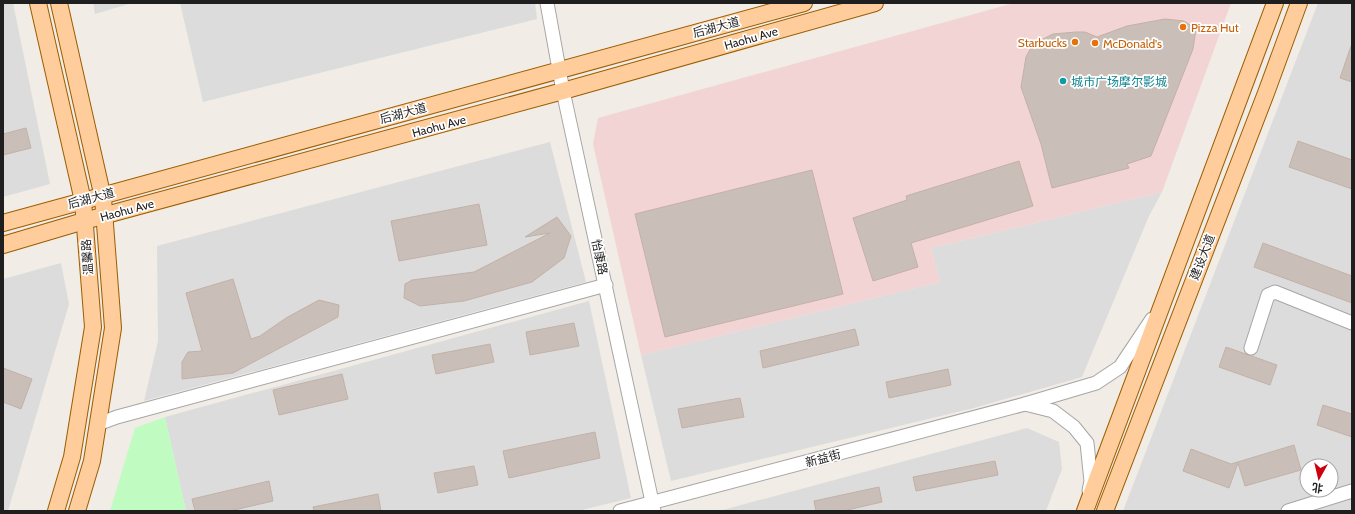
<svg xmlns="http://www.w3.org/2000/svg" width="1355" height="514" viewBox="0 0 1355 514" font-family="Cabin,'Noto Sans SC',sans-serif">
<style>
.residential{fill:#dddcdc;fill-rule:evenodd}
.commercial{fill:#f2d4d4}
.park{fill:#c0fcc1}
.building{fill:#c9beb8;stroke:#c3b1a6}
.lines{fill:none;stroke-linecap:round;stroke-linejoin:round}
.minor-casing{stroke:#a6a6a6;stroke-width:15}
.major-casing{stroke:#9b5d00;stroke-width:18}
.minor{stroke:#fff;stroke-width:13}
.major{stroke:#ffcd9c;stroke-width:16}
.food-dot{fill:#e8710a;stroke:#fff;stroke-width:1.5}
.culture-dot{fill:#0f9aa8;stroke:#fff;stroke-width:1.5}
.labels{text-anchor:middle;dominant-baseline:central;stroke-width:3.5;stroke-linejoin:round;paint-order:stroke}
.street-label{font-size:12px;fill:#1f1f1f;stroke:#fff}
.food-label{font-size:12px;fill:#c56008;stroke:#fff;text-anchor:start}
.culture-label{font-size:12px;fill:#0d838f;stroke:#fff;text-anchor:start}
</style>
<rect width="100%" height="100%" fill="#f1ece5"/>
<!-- residential -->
<g class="residential">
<path d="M3,3H13L50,184L3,197Z"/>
<path d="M93,3H132L95,14Z"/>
<path d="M180,3H535L537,19L203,102Z"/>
<path d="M1318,3H1352V511H1123ZM1307,466H1331V490H1307Z"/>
<path d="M550,142L586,282L144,401L158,341L157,246Z"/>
<path d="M1162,192L1149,216L1082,377L974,408L671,481L641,355L940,282L931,248Z"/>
<path d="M61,263L69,304L8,511H3V279Z"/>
<path d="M589,301L631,498L578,511H186L165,417Z"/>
<path d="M1027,428L1059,442L1062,469L1046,511H719Z"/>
</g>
<!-- commercial -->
<path class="commercial" d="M1014,3H1231L1162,192L931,248L940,282L641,355L593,144L598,118Z"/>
<!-- park -->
<path class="park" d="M165,417L186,511H110L135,428Z"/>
<!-- building -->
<g class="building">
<path d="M1165,19L1184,21L1196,29L1193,49L1151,156L1127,164L1129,168L1052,188L1041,144L1021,87L1026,57L1033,44L1053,34L1076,32H1085L1097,37L1127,26Z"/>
<path d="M1351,46H1352V82L1340,78Z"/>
<path d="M26,128L31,148L3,155V134Z"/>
<path d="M1298,141L1352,160V189L1289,167Z"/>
<path d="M1019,161L1033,206L911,243L918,267L873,281L853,218L907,200L906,196Z"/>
<path d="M812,170L843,294L665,337L635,214Z"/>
<path d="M479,204L487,245L399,261L391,221Z"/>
<path d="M557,217L571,236L564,258L532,282L464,301L420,306L404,298L405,284L412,280L474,272L550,233L525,237Z"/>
<path d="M1263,243L1352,276V303L1254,267Z"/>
<path d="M233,279L251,339L260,336L286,318L319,300L339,305L338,317L233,373L182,379V362L188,352L202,351L186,293Z"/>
<path d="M574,323L579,346L530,355L526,332Z"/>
<path d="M855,329L859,345L763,368L760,351Z"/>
<path d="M490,344L494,362L436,374L432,355Z"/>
<path d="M1226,347L1277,365L1270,385L1219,367Z"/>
<path d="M3,368L32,379L21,409L3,402Z"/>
<path d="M948,369L951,385L889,398L886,382Z"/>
<path d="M342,374L348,399L279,415L273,390Z"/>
<path d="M740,398L744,417L682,428L678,409Z"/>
<path d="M1323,405L1352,414V437L1317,425Z"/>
<path d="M595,432L600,458L509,478L503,451Z"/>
<path d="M1294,445L1301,470L1245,486L1238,463L1229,488L1183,471L1191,449L1231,464Z"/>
<path d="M995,461L998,475L916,491L913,477Z"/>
<path d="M474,466L478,485L438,493L434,473Z"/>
<path d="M269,481L273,501L230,511H195L192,499Z"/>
<path d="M879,487L882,502L843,511H816L814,501Z"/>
<path d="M378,494L381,511H314L313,507Z"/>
</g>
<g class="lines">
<defs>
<g id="minor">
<path d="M547,3L563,91L654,511"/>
<path d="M1251,348L1268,295L1275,292L1352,323"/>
<path d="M98,424L117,417L606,285"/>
<path d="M1089,491L1091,481L1087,443L1074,427L1053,411L1025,404L1096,383L1120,367L1152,319"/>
<path d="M620,511L1025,404"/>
<path d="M1288,511L1352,491"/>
</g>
<g id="major">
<path d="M38,3L83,201L93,327L72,457L56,511"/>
<path d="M59,3L103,198L113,328L92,461L77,511"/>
<path d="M3,223L804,3"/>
<path d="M3,245L84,221L563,91L875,3"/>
<path d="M1085,511L1275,3"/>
<path d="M1105,511L1266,93L1299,3"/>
</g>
</defs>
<!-- minor casing -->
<use href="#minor" class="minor-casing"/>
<!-- major casing -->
<use href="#major" class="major-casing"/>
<!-- minor -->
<use href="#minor" class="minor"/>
<!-- major -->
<use href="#major" class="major"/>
</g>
<!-- markers -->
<g class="food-dot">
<circle cx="1183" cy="27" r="4"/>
<circle cx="1075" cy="42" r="4"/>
<circle cx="1095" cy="43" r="4"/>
</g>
<circle class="culture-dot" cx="1063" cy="81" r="4"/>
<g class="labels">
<!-- street labels -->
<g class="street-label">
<text transform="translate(716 27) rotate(-15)">后湖大道</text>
<text transform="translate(751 38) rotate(-16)">Haohu Ave</text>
<text transform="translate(403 113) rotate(-15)">后湖大道</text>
<text transform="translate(439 126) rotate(-15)">Haohu Ave</text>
<text transform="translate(91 198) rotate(-15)">后湖大道</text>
<text transform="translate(127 210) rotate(-15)">Haohu Ave</text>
<text transform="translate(87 257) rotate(-94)">温馨路</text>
<text transform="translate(600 257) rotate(78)">怡康路</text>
<text transform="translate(1202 257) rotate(-69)">建设大道</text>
<text transform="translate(823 458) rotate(-15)">新益街</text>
</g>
<!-- food labels -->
<g class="food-label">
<text x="1191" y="27">Pizza Hut</text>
<text x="1067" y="42" text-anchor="end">Starbucks</text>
<text x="1103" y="43">McDonald's</text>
</g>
<!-- culture labels -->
<g class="culture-label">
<text x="1071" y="81">城市广场摩尔影城</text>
</g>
</g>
<!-- border -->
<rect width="1355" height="514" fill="none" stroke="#1f1f1f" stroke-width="8"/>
<!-- north arrow -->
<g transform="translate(1319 478) rotate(188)"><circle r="19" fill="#ffffff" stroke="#a5a5a5"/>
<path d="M0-3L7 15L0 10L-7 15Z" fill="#cf000e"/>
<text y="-6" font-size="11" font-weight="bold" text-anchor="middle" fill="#1f1f1f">北</text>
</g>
</svg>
